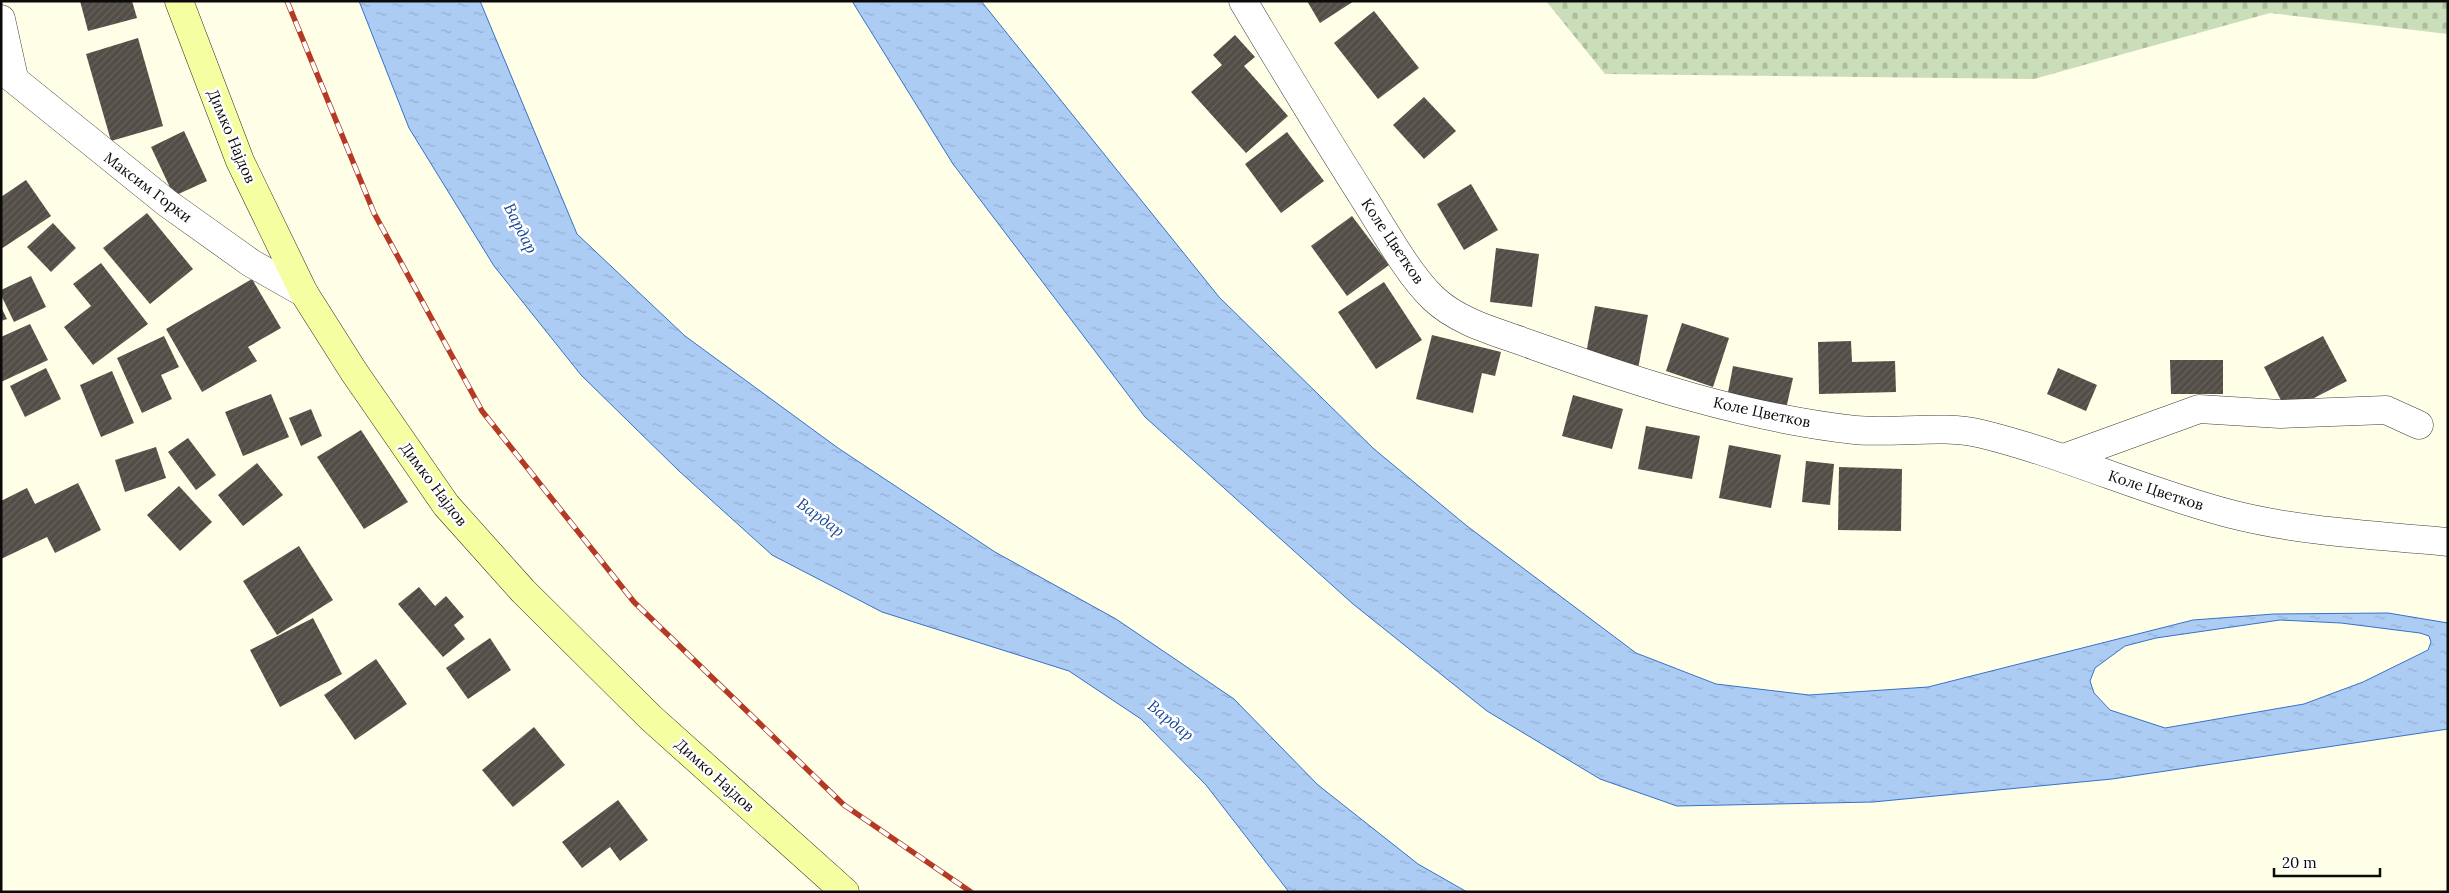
<svg xmlns="http://www.w3.org/2000/svg" width="2449" height="893" viewBox="0 0 2449 893" font-family="Lora,serif">
<style>
.cemetery{fill:url(#cemetery-stones)}
.water{fill:url(#water-ripples);stroke:#3572ca;fill-rule:evenodd}
.building{fill:url(#building-hatch)}
.lines{fill:none;stroke-linecap:round;stroke-linejoin:round}
.minor-casing{stroke:#3d3d3d;stroke-width:29}
.secondary-casing{stroke:#2c2c2c;stroke-width:29}
.minor{stroke:#fff;stroke-width:28}
.secondary{stroke:#f6fea2;stroke-width:28}
.rail-casing{stroke:#b53a26;stroke-width:5.5}
.rail{stroke:#fff;stroke-width:4;stroke-dasharray:11;stroke-linecap:butt}
.labels{text-anchor:middle;dominant-baseline:central;stroke-width:5;stroke-linejoin:round;paint-order:stroke}
.street-label{font-size:15px;fill:#0a0a0a;stroke:#fff}
.water-label{font-size:16px;font-style:italic;fill:#174797;stroke:#fff}
</style>
<defs>
<pattern id="cemetery-stones" width="16" height="16" patternUnits="userSpaceOnUse" patternTransform="scale(1.25)"><rect width="16" height="16" fill="#cbdeba"/><path d="M2 7V4a2 2 0 0 1 4 0v3zM10 15v-3a2 2 0 0 1 4 0v3z" fill="#adbd9f"/></pattern>
<pattern id="water-ripples" width="26" height="14" patternUnits="userSpaceOnUse" patternTransform="scale(1.25)"><rect width="26" height="14" fill="#adccf4"/><path d="M2 4q2-2 4 0t4 0M15 11q2-2 4 0t4 0" fill="none" stroke="#94aed0"/></pattern>
<pattern id="building-hatch" width="6" height="6" patternUnits="userSpaceOnUse" patternTransform="scale(1.25)"><rect width="6" height="6" fill="#524d46"/><path d="M-1 1l2-2M0 6l6-6M5 7l2-2" fill="none" stroke="#66625c"/></pattern>
</defs>
<rect width="100%" height="100%" fill="#fffee6"/>
<!-- cemetery -->
<path class="cemetery" d="M1546,1H2448V34L2270,13L2034,79L1605,74Z"/>
<!-- water -->
<g class="water">
<path d="M359,1H480L577,234L685,336L838,448L995,552L1116,619L1234,699L1318,785L1418,864L1467,892H1289L1206,785L1141,719L1069,671L882,612L772,555L679,471L581,375L494,266L409,128Z"/>
<path d="M852,1H981L1219,297L1374,449L1467,526L1636,653L1716,684L1809,695L1928,687L2193,620L2274,614L2388,613L2448,623V729L2112,779L1873,802L1677,806L1600,779L1487,711L1353,604L1145,417L953,164ZM2280,620L2341,623L2420,633L2429,636L2431,642L2428,650L2363,682L2304,704L2165,728L2110,710L2094,693L2090,681L2095,668L2125,646L2156,638Z"/>
</g>
<!-- building -->
<g class="building">
<path d="M80,1H132L137,18L88,31Z"/>
<path d="M1307,1H1354L1320,23Z"/>
<path d="M1374,11L1419,68L1378,99L1334,43Z"/>
<path d="M1235,35L1255,57L1244,66L1288,116L1246,153L1191,92L1222,65L1213,55Z"/>
<path d="M138,38L163,126L111,141L86,54Z"/>
<path d="M1424,97L1456,131L1424,159L1393,125Z"/>
<path d="M184,131L207,181L174,196L151,147Z"/>
<path d="M1287,132L1324,181L1281,213L1245,164Z"/>
<path d="M26,180L51,216L1,249V197Z"/>
<path d="M1471,184L1498,230L1464,250L1437,204Z"/>
<path d="M147,213L193,269L150,304L103,248Z"/>
<path d="M1352,216L1389,265L1347,296L1311,246Z"/>
<path d="M53,223L76,248L51,272L27,247Z"/>
<path d="M1496,248L1539,254L1532,307L1490,302Z"/>
<path d="M101,263L148,324L93,365L64,327L91,306L73,284Z"/>
<path d="M31,276L46,307L14,322L1,295V290Z"/>
<path d="M252,279L281,328L248,347L257,361L202,392L166,329Z"/>
<path d="M1384,282L1422,340L1376,369L1338,312Z"/>
<path d="M1595,306L1648,315L1638,369L1585,359Z"/>
<path d="M1,307L7,319L1,321Z"/>
<path d="M1682,323L1729,338L1713,387L1666,371Z"/>
<path d="M30,324L48,360L1,382V337Z"/>
<path d="M1432,335L1501,352L1495,376L1482,373L1473,413L1416,399Z"/>
<path d="M164,336L179,367L161,375L172,399L142,413L117,358Z"/>
<path d="M2323,336L2347,381L2287,412L2264,367Z"/>
<path d="M1851,341L1852,362L1895,361L1896,392L1819,394L1818,342Z"/>
<path d="M2170,360H2223V394H2171Z"/>
<path d="M1733,366L1793,378L1786,409L1727,398Z"/>
<path d="M46,368L61,399L25,417L10,386Z"/>
<path d="M2058,368L2097,385L2086,411L2047,394Z"/>
<path d="M112,371L134,423L101,437L80,385Z"/>
<path d="M271,394L289,437L243,456L225,412Z"/>
<path d="M1573,395L1623,409L1612,449L1562,436Z"/>
<path d="M311,409L322,436L301,446L289,418Z"/>
<path d="M1646,426L1700,436L1692,479L1638,469Z"/>
<path d="M361,430L408,502L364,529L317,457Z"/>
<path d="M188,438L216,475L196,490L168,452Z"/>
<path d="M1729,445L1781,455L1771,508L1719,498Z"/>
<path d="M156,447L166,478L125,492L115,460Z"/>
<path d="M1806,461L1834,464L1830,505L1802,502Z"/>
<path d="M257,463L283,495L243,526L218,495Z"/>
<path d="M1839,467L1902,469L1901,531L1838,530Z"/>
<path d="M78,483L101,530L55,553L47,537L1,559V501L27,488L35,504Z"/>
<path d="M179,486L212,522L180,551L147,515Z"/>
<path d="M299,546L333,600L277,635L243,581Z"/>
<path d="M419,587L435,606L446,596L464,617L454,625L465,639L443,657L398,604Z"/>
<path d="M313,618L342,674L280,707L250,650Z"/>
<path d="M490,638L511,670L468,699L446,668Z"/>
<path d="M376,659L407,704L355,740L324,695Z"/>
<path d="M534,727L565,765L513,807L482,770Z"/>
<path d="M618,800L648,840L620,861L610,847L582,868L562,842Z"/>
</g>
<g class="lines">
<defs>
<g id="minor">
<path d="M1243,1C1283,68 1323,134 1365,200C1384,230 1408,274 1433,298C1460,324 1501,333 1535,346C1639,383 1746,418 1855,430C1896,434 1943,424 1982,434C2067,455 2146,492 2231,514C2301,532 2376,535 2448,542"/>
<path d="M1,19L14,78"/>
<path d="M1,69L167,203L251,263L304,293"/>
<path d="M2064,458L2199,409L2280,414L2386,410L2419,425"/>
</g>
<path id="secondary" d="M179,1L240,161L304,293L354,372L446,505L523,591L651,718L845,892"/>
</defs>
<!-- minor casing -->
<use href="#minor" class="minor-casing"/>
<!-- secondary casing -->
<use href="#secondary" class="secondary-casing"/>
<!-- minor -->
<use href="#minor" class="minor"/>
<!-- secondary -->
<use href="#secondary" class="secondary"/>
<defs>
<path id="rail" d="M287,1L374,213L482,411L634,602L844,805L971,892"/>
</defs>
<!-- rail casing -->
<use href="#rail" class="rail-casing"/>
<!-- rail -->
<use href="#rail" class="rail"/>
</g>
<g class="labels">
<!-- street labels -->
<g class="street-label">
<text transform="translate(232 136) rotate(67)">Димко Најдов</text>
<text transform="translate(148 187) rotate(37)">Максим Горки</text>
<text transform="translate(1393 241) rotate(56)">Коле Цветков</text>
<text transform="translate(1762 412) rotate(12)">Коле Цветков</text>
<text transform="translate(434 484) rotate(53)">Димко Најдов</text>
<text transform="translate(2156 490) rotate(18)">Коле Цветков</text>
<text transform="translate(715 775) rotate(42)">Димко Најдов</text>
</g>
<!-- water labels -->
<g class="water-label">
<text transform="translate(521 228) rotate(63)">Вардар</text>
<text transform="translate(821 517) rotate(36)">Вардар</text>
<text transform="translate(1171 720) rotate(39)">Вардар</text>
</g>
</g>
<!-- border -->
<rect width="2449" height="893" fill="none" stroke="#0a0a0a" stroke-width="5"/>
<!-- scale -->
<path d="M2274 868v8h106v-8" fill="none" stroke="#0a0a0a" stroke-width="2.5"/>
<text x="2282" y="868" font-size="15" fill="#0a0a0a" stroke="#ffffff" stroke-width="4" paint-order="stroke">20 m</text>
</svg>
